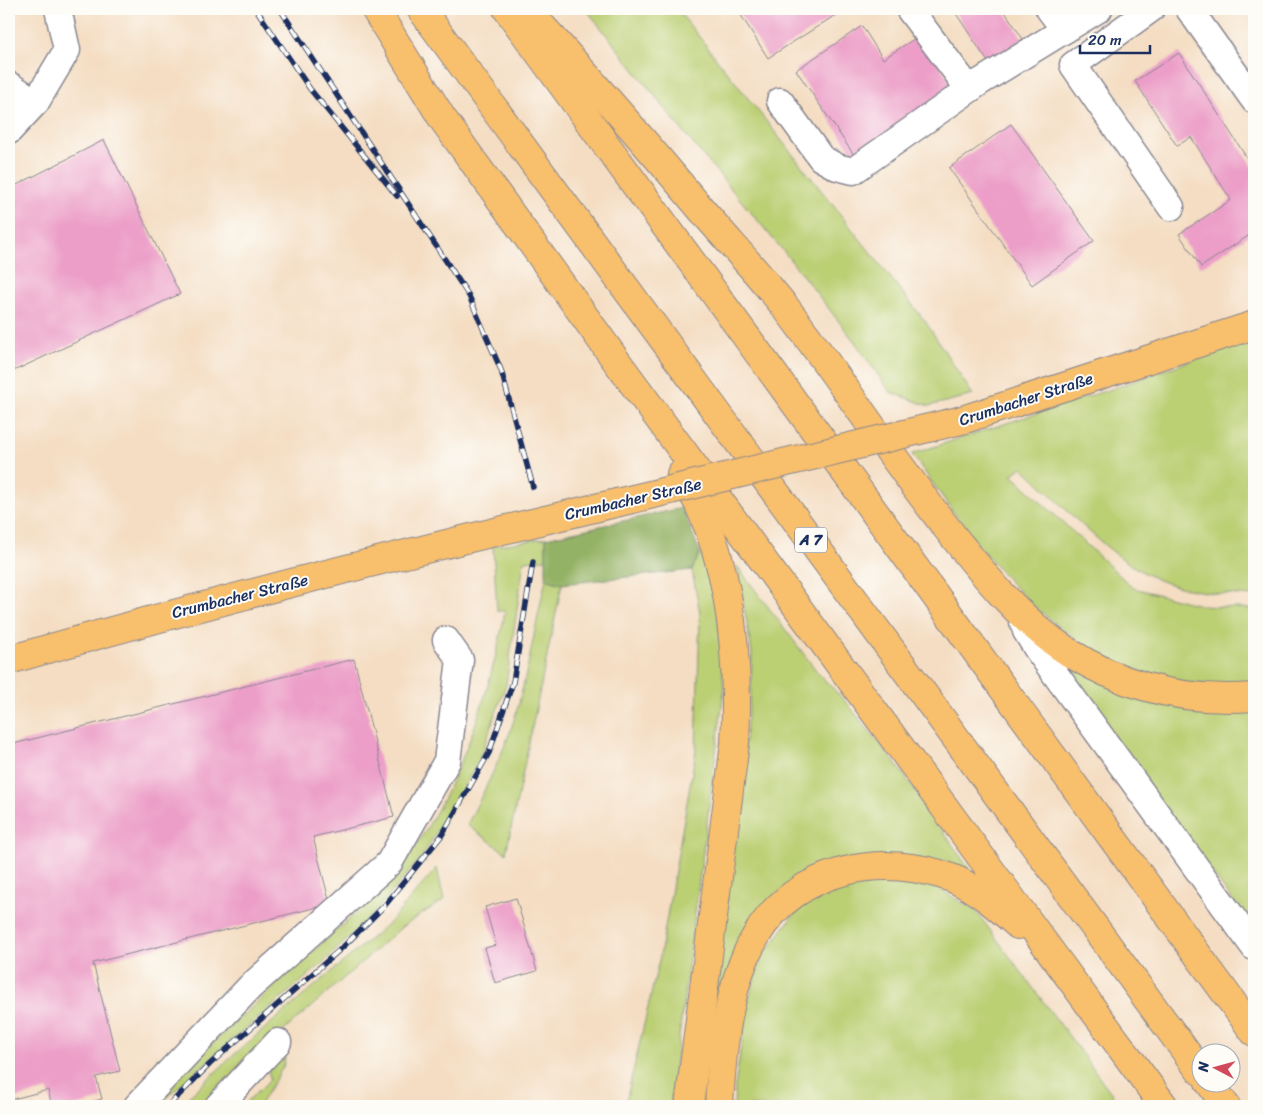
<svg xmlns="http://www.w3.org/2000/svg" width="1263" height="1115" viewBox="0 0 1263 1115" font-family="Sriracha,sans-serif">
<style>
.green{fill:#bbcf73;stroke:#6b7f68}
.forest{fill:#94b265;stroke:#587062}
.building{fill:#ec9ec8}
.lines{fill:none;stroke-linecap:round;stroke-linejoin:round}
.minor-casing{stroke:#888690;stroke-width:29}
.major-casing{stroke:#888690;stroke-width:30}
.highway-casing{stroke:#888690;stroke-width:30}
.minor{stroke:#fff;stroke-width:26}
.major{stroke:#f8bf6c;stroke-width:28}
.highway{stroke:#f8bf6c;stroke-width:28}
.rail-casing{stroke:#1b2f5e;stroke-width:5.5}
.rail{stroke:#fdfcf7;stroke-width:4;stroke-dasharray:11;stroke-linecap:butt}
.major-bridge-casing{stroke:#888690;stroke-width:30;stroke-linecap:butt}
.major-bridge{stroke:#f8bf6c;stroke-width:28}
.labels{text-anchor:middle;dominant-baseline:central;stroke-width:4;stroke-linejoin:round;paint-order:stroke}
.shield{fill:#fdfcf7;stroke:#5f6c8c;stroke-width:1}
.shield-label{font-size:15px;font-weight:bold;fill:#1b2f5e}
.street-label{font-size:16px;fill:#1b2f5e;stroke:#fdfcf7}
</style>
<rect width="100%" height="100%" fill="#fdfcf7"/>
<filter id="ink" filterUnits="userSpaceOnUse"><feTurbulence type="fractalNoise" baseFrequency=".02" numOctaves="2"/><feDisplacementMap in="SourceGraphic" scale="10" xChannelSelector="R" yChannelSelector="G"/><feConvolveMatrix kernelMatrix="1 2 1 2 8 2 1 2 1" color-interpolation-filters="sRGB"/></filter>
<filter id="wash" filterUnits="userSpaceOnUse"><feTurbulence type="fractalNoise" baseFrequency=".0096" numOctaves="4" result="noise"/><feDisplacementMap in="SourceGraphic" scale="20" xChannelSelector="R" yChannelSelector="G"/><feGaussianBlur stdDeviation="1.12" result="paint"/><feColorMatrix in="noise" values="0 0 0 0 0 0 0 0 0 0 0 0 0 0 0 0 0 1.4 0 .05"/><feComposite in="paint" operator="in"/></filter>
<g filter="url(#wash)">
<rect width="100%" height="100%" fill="#f4ddc2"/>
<!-- green -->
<g class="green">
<path d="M586,9H677L925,321L973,395L929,406L890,392L855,342L785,253L690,140Z"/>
<path d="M1254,338V596C1224,594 1193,593 1164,582C1114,564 1061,503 1022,467L1012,475L1133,588L1204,606L1254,609V688C1234,687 1210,690 1190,685C1050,657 989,562 912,454L1117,387Z"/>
<path d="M546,538V559L524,561L506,685L478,763L421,858L375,912L323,963L191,1075L158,1106H145C199,1055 254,1005 309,955C339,927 374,900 399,868C455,798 490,698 505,611H497L493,546Z"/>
<path d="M700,552L717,601L724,690L670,1106H625L660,956L696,751L700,613L692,570Z"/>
<path d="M737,566L819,674L845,701L899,768L972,873L915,858L764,909L710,1106H701L751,690L752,653Z"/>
<path d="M546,579L562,584L506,853L467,825C484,791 502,757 514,720C528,674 535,626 546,579Z"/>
<path d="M1077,669L1254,708V929L1066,677Z"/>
<path d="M437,868L444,900L403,926L270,1043L204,1106H179L237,1052L389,923Z"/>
<path d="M920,878L975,910L1121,1106H734L735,1086L748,1001L761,959L799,907L851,881Z"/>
<path d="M288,1043L283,1067L259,1106H242L270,1080L268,1067Z"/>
</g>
<!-- forest -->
<path class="forest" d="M682,508L700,552L692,570L562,584L546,579V538Z"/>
<g id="blocks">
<!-- building -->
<g class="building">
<path d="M737,9H845L768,58Z"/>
<path d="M851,9H863L855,14Z"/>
<path d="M953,9H1003L1023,39L988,62Z"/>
<path d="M862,26L883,59L920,35L955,89L854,155L796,70Z"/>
<path d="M1179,53L1254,169V232L1201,267L1179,234L1231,200L1191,137L1177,146L1135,81Z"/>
<path d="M1011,124L1094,241L1032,285L949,168Z"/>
<path d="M104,140L180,294L9,373V189Z"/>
<path d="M354,659L394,817L313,837L330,904L93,963L120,1071L96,1077L102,1099L75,1106H52L48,1090L9,1100V745Z"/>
<path d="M516,898L537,971L495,983L485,948L496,945L485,907Z"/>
</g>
</g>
</g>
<g filter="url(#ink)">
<use href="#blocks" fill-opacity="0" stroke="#888690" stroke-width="1"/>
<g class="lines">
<defs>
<g id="minor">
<path d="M909,9L969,89"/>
<path d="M1049,9L1065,30"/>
<path d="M1151,9L1073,65L1171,207"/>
<path d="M1189,9L1254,100"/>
<path d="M9,85L36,102"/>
<path d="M780,101L821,158L837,167L853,171L980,82L1099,9"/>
<path d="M9,131L36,102L67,50L58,9"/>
<path d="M1020,612L1026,631L1037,649L1254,947"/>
<path d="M137,1106L250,987L389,863L447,761L460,660L446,640"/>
<path d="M218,1106L278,1042"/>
</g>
<g id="major">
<path d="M962,420L1254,325"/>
<path d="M9,660C210,602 413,551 616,503"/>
</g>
<g id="highway">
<path d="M375,9L442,118L615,359L1164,1106"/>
<path d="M421,9L1200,1071"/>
<path d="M507,9L1254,1032"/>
<path d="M526,9C586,74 644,141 701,209C729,242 759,274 786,308C841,380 890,456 946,527C982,573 1020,621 1070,653C1126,688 1189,702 1254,697"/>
<path d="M681,474C687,485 695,495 700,507C733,580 739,664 735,743L689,1106"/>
<path d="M1209,1082L1226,1106"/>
<path d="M719,1106C722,1051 727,985 756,936C795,868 884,851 954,879C978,889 999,908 1018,925"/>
</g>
</defs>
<!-- minor casing -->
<use href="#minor" class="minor-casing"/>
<!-- major casing -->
<use href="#major" class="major-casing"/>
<!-- highway casing -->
<use href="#highway" class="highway-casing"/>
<!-- minor -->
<use href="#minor" class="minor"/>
<!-- major -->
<use href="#major" class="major"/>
<!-- highway -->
<use href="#highway" class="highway"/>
<defs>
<g id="rail">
<path d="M256,9L310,89L397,196"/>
<path d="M280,9L469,296L501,370L533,487"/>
<path d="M168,1106L210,1064L344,946L386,904L442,835L489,753L513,682L533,562"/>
</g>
</defs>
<!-- rail casing -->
<use href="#rail" class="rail-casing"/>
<!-- rail -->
<use href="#rail" class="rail"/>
<defs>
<path id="major-bridge" d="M616,503L962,420"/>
</defs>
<!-- major-bridge casing -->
<use href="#major-bridge" class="major-bridge-casing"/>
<!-- major-bridge -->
<use href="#major-bridge" class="major-bridge"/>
</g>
</g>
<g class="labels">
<!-- shield labels -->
<rect class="shield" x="795" y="527.5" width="32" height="25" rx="4"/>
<g class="shield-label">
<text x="811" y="540">A 7</text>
</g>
<!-- street labels -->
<g class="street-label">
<text transform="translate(1026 399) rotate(-18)">Crumbacher Straße</text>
<text transform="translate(633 499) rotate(-13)">Crumbacher Straße</text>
<text transform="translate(240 596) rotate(-14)">Crumbacher Straße</text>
</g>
</g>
<!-- margin -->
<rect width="1263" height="1115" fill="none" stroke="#fdfcf7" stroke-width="30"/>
<!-- north arrow -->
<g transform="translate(1216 1068) rotate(276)"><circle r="24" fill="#fdfcf7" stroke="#a3aaba"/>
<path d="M0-4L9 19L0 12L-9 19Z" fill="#d1495b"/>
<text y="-8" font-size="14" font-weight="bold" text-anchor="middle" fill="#1b2f5e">N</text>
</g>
<!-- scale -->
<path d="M1080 45v8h70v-8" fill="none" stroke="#1b2f5e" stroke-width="2.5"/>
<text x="1088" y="45" font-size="15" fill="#1b2f5e" stroke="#fdfcf7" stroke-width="4" paint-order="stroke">20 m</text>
</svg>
